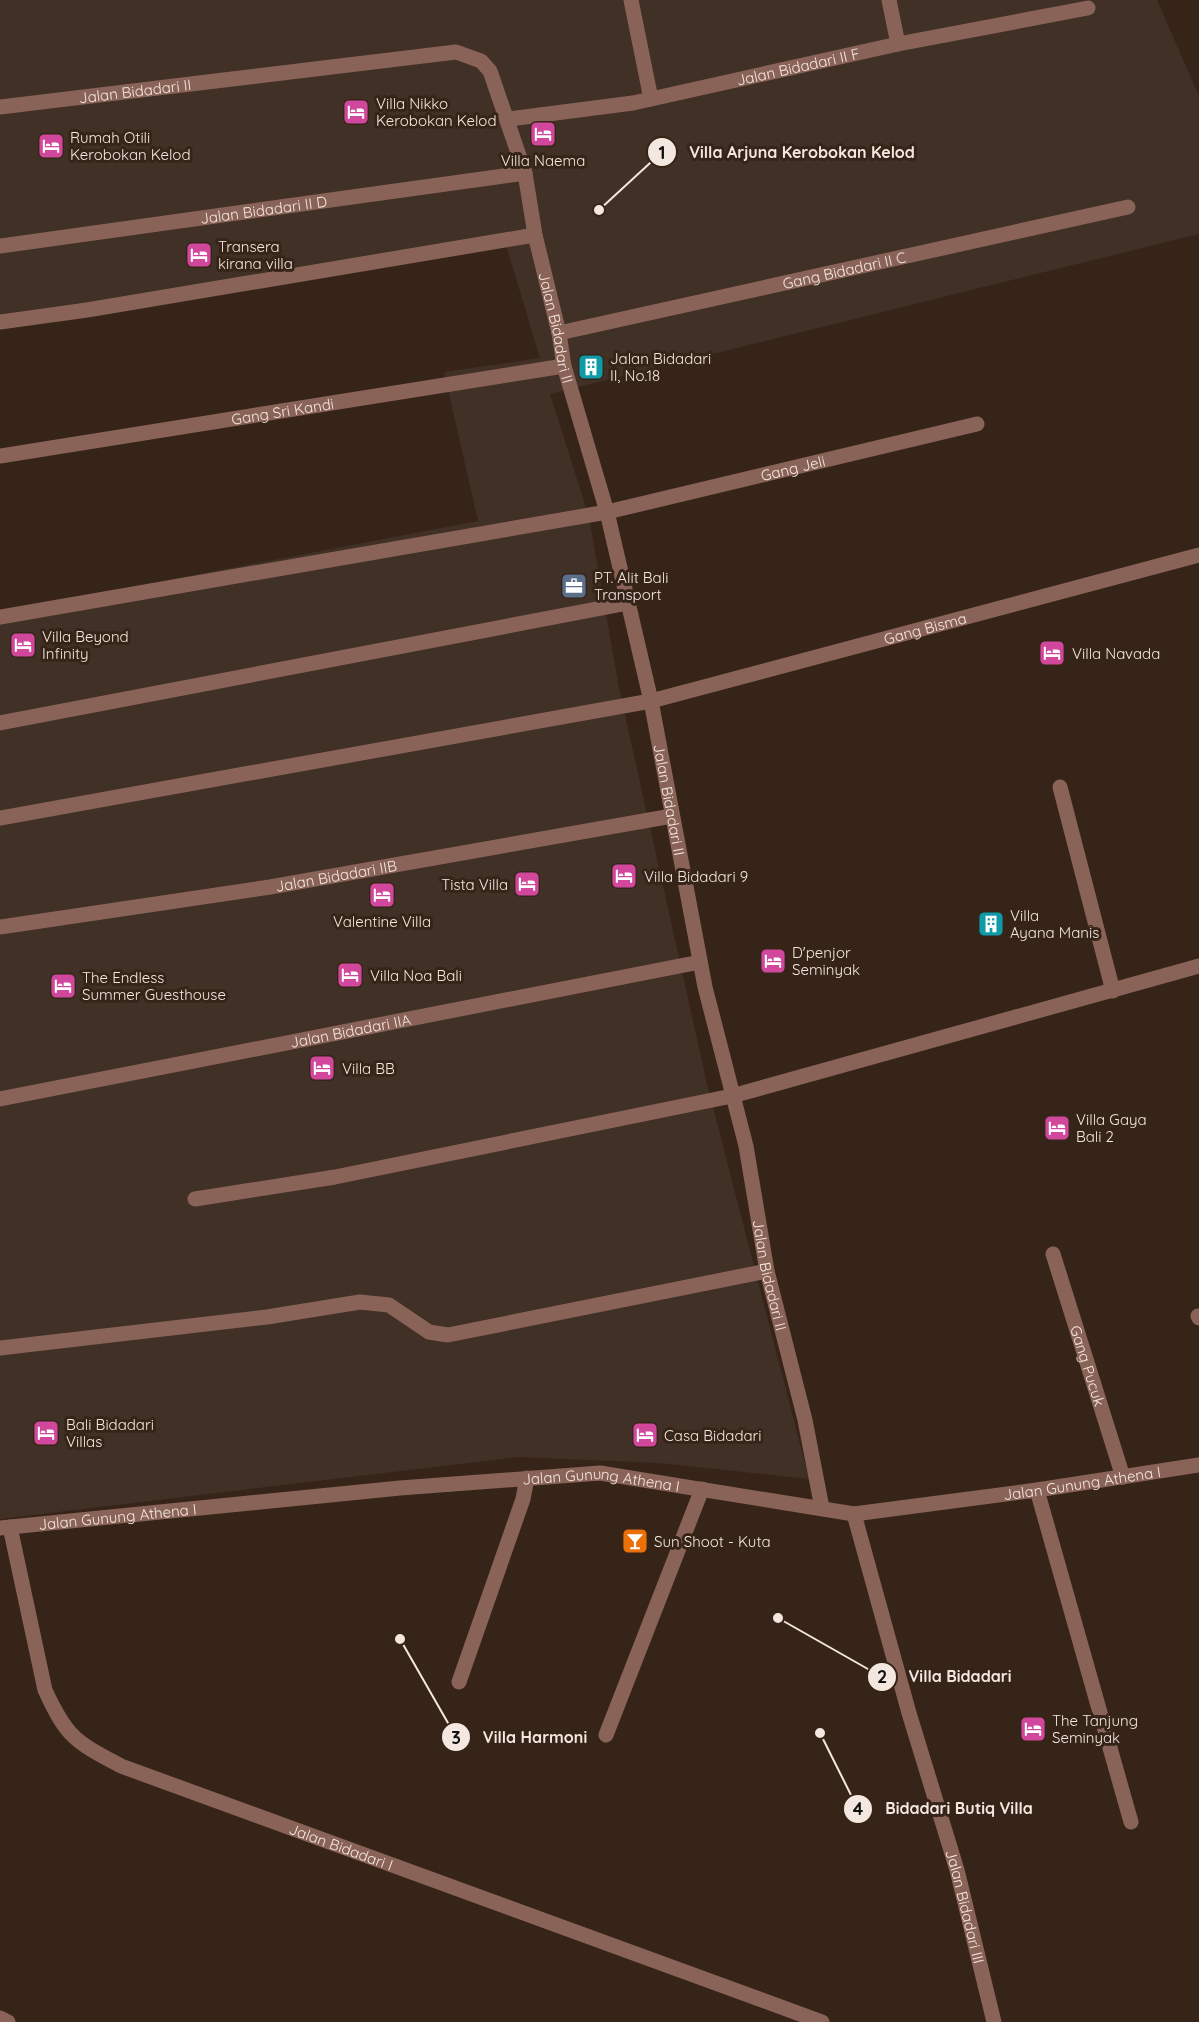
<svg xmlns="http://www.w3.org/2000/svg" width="1199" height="2022" viewBox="0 0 1199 2022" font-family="Quicksand,sans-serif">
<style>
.commercial{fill:#403026}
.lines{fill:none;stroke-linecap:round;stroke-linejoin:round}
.lane{stroke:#8a6358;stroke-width:15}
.street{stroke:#8a6358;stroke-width:15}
.labels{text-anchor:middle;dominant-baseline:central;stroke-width:6;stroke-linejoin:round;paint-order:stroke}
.street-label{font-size:15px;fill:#f3e7df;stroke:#362418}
.poi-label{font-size:15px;fill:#f3e7df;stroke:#362418;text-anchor:start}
.leader{fill:none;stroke:#f3e7df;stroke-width:2}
.callout-dot{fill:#f3e7df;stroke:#362418;stroke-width:2}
.mark-label{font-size:18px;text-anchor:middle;font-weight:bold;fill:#111}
.callout-label{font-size:16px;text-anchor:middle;font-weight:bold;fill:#f3e7df;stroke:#362418;stroke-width:6;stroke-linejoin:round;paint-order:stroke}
</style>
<rect width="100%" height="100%" fill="#362418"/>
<!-- commercial -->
<path class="commercial" d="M0,0H1157L1199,96V234L550,394L589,517L619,688L708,1088L809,1479L660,1463L518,1457L0,1519V612L478,521L444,372L540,358L503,235L0,320Z"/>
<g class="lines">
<!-- lane -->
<g class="lane">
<path d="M1060,787L1113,991"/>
<path d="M1198,1316L1199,1318"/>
<path d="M0,2018L8,2022"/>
</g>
<!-- street -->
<g class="street">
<path d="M631,0L651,99"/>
<path d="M889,0L898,44"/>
<path id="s1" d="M0,107L456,52L481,61L490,71L525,173L535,235L559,333L564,366L607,512L651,701L705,987L746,1146L767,1271L805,1420L822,1508"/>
<path id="s2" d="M509,119L633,103L898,44L1088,8"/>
<path id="s3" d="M0,246L525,173"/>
<path d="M0,322L87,310L535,235"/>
<path id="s4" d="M559,333L1128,207"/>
<path id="s5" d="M0,456L564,366"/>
<path id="s6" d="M0,617L607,512L977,424"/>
<path d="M0,723L628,603"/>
<path id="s7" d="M0,818L651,701L1199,555"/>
<path id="s8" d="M0,927L270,887L672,816"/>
<path id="s9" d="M0,1099L700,962"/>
<path d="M195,1199L335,1177L732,1096L1199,966"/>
<path id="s10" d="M1053,1254L1123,1477"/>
<path d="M0,1348L267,1317L360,1302L389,1305L429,1332L448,1335L767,1271"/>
<path d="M1037,1490L1131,1822"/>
<path id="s11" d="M854,1514L909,1713L957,1870L994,2022"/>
<path id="s12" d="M10,1527L45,1690C67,1738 76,1742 121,1766L822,2022"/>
<path id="s13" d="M0,1528L400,1488L600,1473L854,1514L1037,1490L1199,1465"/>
<path d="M459,1682L523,1499L527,1478"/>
<path d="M606,1735L702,1489"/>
</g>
</g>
<!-- icons -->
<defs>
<symbol id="hotel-square" viewBox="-11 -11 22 22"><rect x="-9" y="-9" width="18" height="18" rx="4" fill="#d1479c" stroke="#362418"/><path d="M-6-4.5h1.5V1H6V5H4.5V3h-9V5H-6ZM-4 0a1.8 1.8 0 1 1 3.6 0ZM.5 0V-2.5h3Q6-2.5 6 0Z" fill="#fff"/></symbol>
<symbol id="building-square" viewBox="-11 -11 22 22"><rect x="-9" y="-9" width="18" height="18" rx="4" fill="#0f9aa8" stroke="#362418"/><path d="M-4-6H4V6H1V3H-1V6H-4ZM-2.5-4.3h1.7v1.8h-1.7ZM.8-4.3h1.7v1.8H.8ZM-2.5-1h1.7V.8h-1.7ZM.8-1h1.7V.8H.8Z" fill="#fff"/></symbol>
<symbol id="office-square" viewBox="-11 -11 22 22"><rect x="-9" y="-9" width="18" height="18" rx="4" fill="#5c6f8a" stroke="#362418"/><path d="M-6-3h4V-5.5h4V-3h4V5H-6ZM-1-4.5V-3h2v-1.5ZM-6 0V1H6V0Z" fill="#fff"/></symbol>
<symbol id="bar-square" viewBox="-11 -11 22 22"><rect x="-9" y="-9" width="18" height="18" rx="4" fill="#e8710a" stroke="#362418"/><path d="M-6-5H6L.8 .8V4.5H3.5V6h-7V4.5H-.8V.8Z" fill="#fff"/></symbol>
</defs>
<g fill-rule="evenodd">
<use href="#hotel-square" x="341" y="97" width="30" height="30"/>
<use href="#hotel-square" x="528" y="119" width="30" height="30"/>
<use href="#hotel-square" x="36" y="131" width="30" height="30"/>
<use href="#hotel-square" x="184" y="240" width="30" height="30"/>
<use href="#building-square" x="576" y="352" width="30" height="30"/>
<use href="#office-square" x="559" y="571" width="30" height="30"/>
<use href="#hotel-square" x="8" y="630" width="30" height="30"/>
<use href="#hotel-square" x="1037" y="638" width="30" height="30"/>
<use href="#hotel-square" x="609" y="861" width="30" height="30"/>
<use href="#hotel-square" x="512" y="869" width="30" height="30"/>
<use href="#hotel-square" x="367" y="880" width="30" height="30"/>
<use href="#building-square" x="976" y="909" width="30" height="30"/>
<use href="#hotel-square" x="758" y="946" width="30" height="30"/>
<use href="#hotel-square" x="335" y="960" width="30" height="30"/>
<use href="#hotel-square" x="48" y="971" width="30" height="30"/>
<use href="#hotel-square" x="307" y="1053" width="30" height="30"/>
<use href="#hotel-square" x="1042" y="1113" width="30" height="30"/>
<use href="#hotel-square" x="31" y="1418" width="30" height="30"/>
<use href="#hotel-square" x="630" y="1420" width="30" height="30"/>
<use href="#bar-square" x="620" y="1526" width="30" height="30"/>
<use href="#hotel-square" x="1018" y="1714" width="30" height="30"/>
</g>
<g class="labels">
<!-- street labels -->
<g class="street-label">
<text stroke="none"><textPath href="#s2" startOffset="294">Jalan Bidadari II F</textPath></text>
<text stroke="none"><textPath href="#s1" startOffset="136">Jalan Bidadari II</textPath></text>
<text stroke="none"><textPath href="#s3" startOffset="266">Jalan Bidadari II D</textPath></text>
<text stroke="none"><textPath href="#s4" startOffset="292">Gang Bidadari II C</textPath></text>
<text stroke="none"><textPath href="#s1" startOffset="765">Jalan Bidadari II</textPath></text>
<text stroke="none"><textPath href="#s5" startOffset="286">Gang Sri Kandi</textPath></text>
<text stroke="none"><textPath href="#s6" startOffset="807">Gang Jeli</textPath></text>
<text stroke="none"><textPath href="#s7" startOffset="945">Gang Bisma</textPath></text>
<text stroke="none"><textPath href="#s1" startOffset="1251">Jalan Bidadari II</textPath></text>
<text stroke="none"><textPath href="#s8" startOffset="340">Jalan Bidadari IIB</textPath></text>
<text stroke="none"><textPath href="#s9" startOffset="357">Jalan Bidadari IIA</textPath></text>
<text stroke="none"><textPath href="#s1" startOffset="1737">Jalan Bidadari II</textPath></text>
<text stroke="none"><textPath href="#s10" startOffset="117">Gang Pucuk</textPath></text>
<text stroke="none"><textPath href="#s13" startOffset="604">Jalan Gunung Athena I</textPath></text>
<text stroke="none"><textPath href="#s13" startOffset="1090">Jalan Gunung Athena I</textPath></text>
<text stroke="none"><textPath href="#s13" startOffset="118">Jalan Gunung Athena I</textPath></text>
<text stroke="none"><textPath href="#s12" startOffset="512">Jalan Bidadari I</textPath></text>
<text stroke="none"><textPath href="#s11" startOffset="408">Jalan Bidadari III</textPath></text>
</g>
<!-- poi labels -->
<g class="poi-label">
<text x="376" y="103">Villa Nikko<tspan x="376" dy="17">Kerobokan Kelod</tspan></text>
<text x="70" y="137">Rumah Otili<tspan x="70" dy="17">Kerobokan Kelod</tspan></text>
<text x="543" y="160" text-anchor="middle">Villa Naema</text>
<text x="218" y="246">Transera<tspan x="218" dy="17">kirana villa</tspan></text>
<text x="610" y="358">Jalan Bidadari<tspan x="610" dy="17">II, No.18</tspan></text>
<text x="594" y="577">PT. Alit Bali<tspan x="594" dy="17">Transport</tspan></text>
<text x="42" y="636">Villa Beyond<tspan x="42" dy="17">Infinity</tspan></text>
<text x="1072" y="653">Villa Navada</text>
<text x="644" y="876">Villa Bidadari 9</text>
<text x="508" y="884" text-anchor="end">Tista Villa</text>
<text x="1010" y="915">Villa<tspan x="1010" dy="17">Ayana Manis</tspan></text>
<text x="382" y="921" text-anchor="middle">Valentine Villa</text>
<text x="792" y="952">D'penjor<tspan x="792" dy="17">Seminyak</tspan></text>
<text x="370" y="975">Villa Noa Bali</text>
<text x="82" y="977">The Endless<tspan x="82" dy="17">Summer Guesthouse</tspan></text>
<text x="342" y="1068">Villa BB</text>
<text x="1076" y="1119">Villa Gaya<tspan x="1076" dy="17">Bali 2</tspan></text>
<text x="66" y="1424">Bali Bidadari<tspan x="66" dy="17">Villas</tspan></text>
<text x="664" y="1435">Casa Bidadari</text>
<text x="654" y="1541">Sun Shoot - Kuta</text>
<text x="1052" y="1720">The Tanjung<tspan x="1052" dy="17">Seminyak</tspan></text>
</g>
</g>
<!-- callouts -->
<path class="leader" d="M599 210L662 152M778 1618L882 1677M400 1639L456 1737M820 1733L858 1809"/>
<g class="callout-dot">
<circle cx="599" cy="210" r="6"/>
<circle cx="778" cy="1618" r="6"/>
<circle cx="400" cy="1639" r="6"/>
<circle cx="820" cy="1733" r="6"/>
<circle cx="662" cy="152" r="15"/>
<circle cx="882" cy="1677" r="15"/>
<circle cx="456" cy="1737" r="15"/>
<circle cx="858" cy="1809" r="15"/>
</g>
<g class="mark-label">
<text x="662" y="159">1</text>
<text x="882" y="1683">2</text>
<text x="456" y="1744">3</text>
<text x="858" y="1815">4</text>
</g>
<g class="callout-label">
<text x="802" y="158">Villa Arjuna Kerobokan Kelod</text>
<text x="960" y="1682">Villa Bidadari</text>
<text x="535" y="1743">Villa Harmoni</text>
<text x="959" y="1814">Bidadari Butiq Villa</text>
</g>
</svg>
